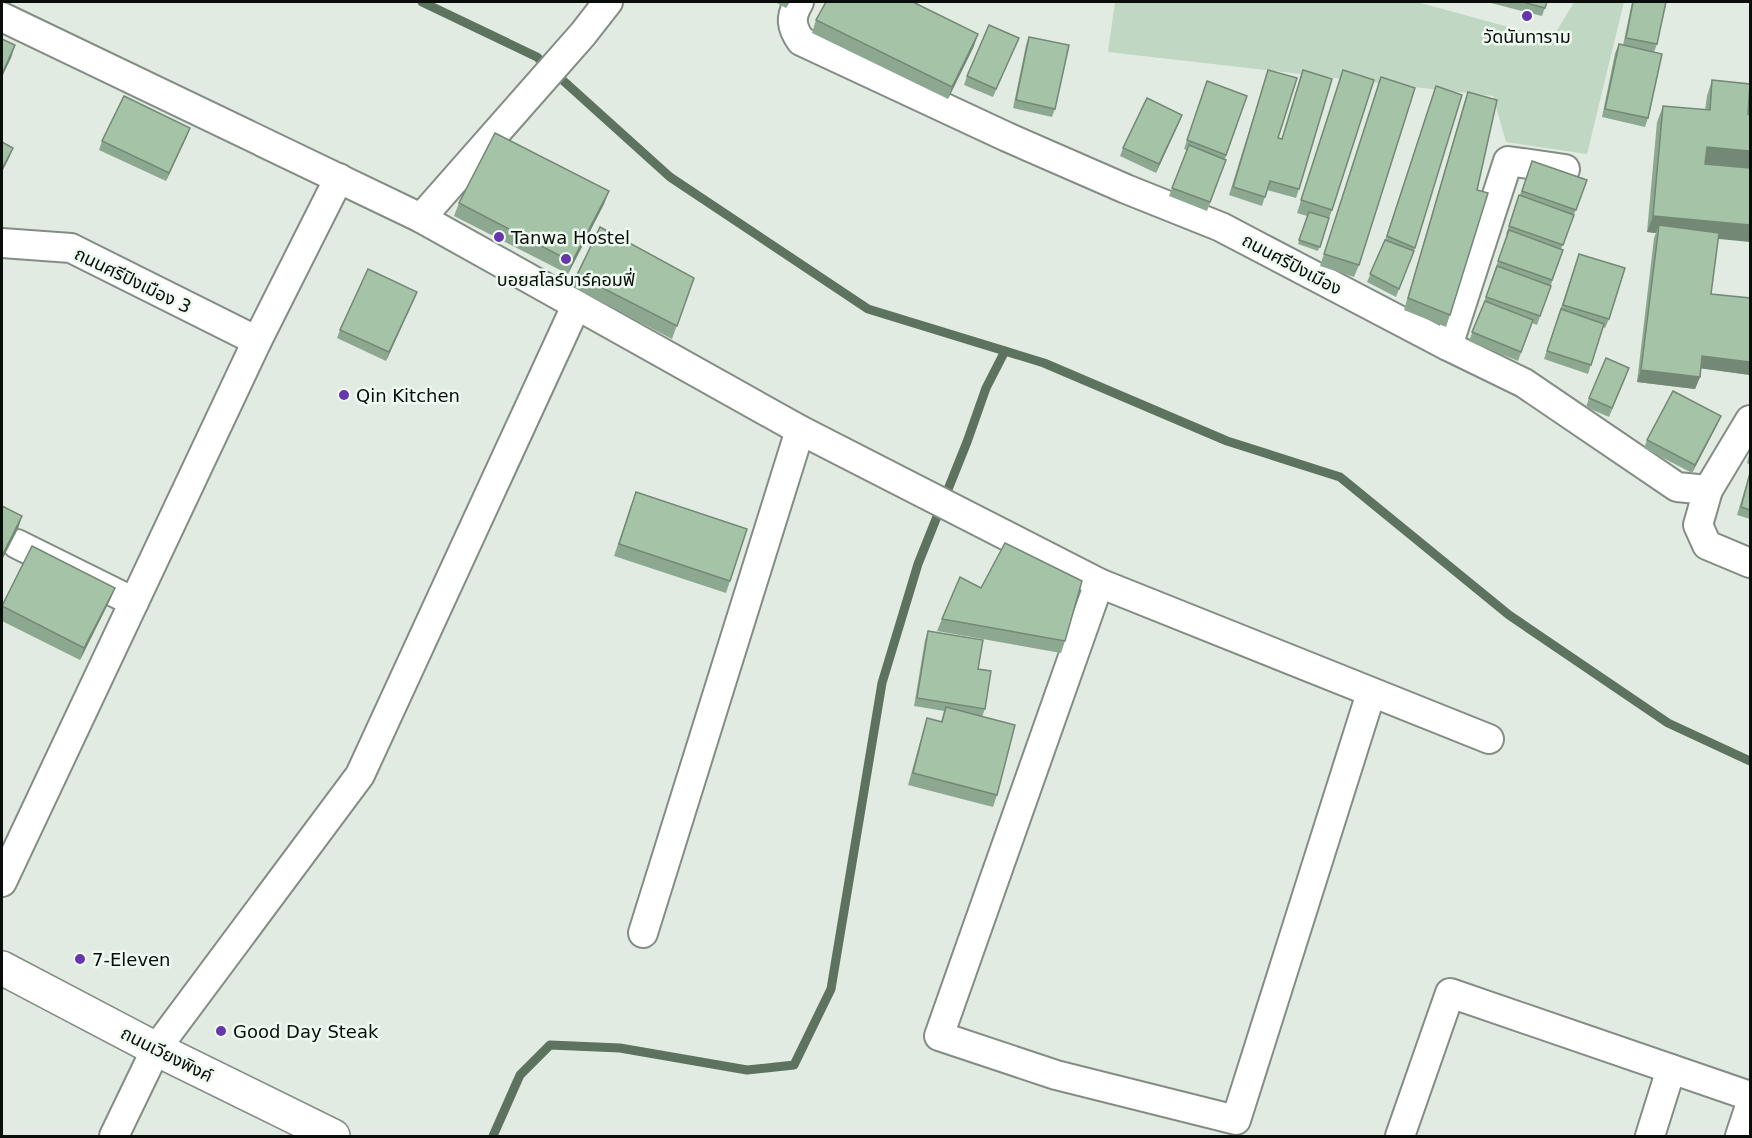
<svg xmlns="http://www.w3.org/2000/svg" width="1752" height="1138" viewBox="0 0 1752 1138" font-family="'DejaVu Sans','Noto Sans Thai',sans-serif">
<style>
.green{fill:#c0d7c3}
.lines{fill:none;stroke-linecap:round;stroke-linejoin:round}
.stream{stroke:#5d735f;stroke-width:9}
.street-casing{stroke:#838d84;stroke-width:32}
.secondary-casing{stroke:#838d84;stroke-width:36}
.street{stroke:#fff;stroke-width:28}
.secondary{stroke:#fff;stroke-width:33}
.wall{fill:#8da890}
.shaded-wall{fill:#738875}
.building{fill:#a4c3a7;stroke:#738875;stroke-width:1.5}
.poi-dot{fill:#6736ad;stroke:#eef9ef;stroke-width:2}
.labels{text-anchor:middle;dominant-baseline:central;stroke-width:5;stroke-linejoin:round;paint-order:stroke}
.poi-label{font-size:18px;fill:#0a0e0a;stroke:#eef9ef;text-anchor:start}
.street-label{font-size:18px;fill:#0a0e0a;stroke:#eef9ef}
</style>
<rect width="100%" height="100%" fill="#e1ebe2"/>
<!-- green -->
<path class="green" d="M1115,2H1417L1552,39L1574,2H1624L1587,154L1506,142L1493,96L1108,52Z"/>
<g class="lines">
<!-- stream -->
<g class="stream">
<path d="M422,2L537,57L670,177L868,309L1044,363L1227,441L1340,477L1509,615L1668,723L1750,761"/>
<path d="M493,1136L520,1075L550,1045L620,1048L747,1070L794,1065L831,989L882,683L918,564L967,442L986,388L1005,351"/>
</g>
<defs>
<g id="street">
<path d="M799,2C790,17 791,27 801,41L1007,137L1126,189L1221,227L1448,346L1524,383L1677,487L1708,490"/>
<path d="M2,17L421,218L800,430L1099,583L1489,739"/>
<path d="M421,218L583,34L608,2"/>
<path d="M2,243L71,248L257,341"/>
<path d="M1448,346L1508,161L1565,169"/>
<path d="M1750,420L1708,490L1698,525L1707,545L1750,563"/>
<path d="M17,544L134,602"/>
<path d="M1099,583L939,1036L1056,1075L1236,1120L1371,693"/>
<path d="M2,882L257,341L339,178"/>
<path d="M643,933L800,430"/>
<path d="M114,1136L156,1049L360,775L576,306"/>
<path d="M1400,1136L1450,993L1750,1096"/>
<path d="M1650,1136L1671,1069"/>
<path d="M1740,1136L1750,1106"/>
</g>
<path id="secondary" d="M2,968L156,1049L333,1136"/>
</defs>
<!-- street casing -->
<use href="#street" class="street-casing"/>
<!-- secondary casing -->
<use href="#secondary" class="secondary-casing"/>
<!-- street -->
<use href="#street" class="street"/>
<!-- secondary -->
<use href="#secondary" class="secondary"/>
</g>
<!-- wall -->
<g class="wall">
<path d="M775,2H790L786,8Z"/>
<path d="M1487,2H1547L1542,16Z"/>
<path d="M1632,2H1666L1657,44L1654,52L1648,118L1645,127L1602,117L1615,53L1619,44L1623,45Z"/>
<path d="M816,20L974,46L948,99L812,33Z"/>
<path d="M1029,37L1055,109L1052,117L1013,108L1026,45Z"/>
<path d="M1019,38L993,97L964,85L967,76Z"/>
<path d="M1268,70L1278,138L1282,139L1303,70L1299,189L1296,198L1267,190L1262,206L1229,195Z"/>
<path d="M1343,70L1332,210L1318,251L1298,244L1307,216L1297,213Z"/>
<path d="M1381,77L1359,265L1354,277L1320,266Z"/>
<path d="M1712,80L1718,239L1711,294L1750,375L1701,368L1700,377L1695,389L1637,382L1654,238L1656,233L1647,232L1657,122L1663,106L1705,110L1707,96Z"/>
<path d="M1207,81L1247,96L1225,159L1226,160L1207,211L1169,196L1187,150L1184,149Z"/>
<path d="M1468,92L1477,190L1450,315L1446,327L1404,310L1464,104Z"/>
<path d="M1432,98L1415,248L1396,297L1367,282L1384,243Z"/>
<path d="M1182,115L1156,173L1120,156L1123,148Z"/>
<path d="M187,136L166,181L99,150L102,141Z"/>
<path d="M1532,161L1587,180L1561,249L1563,250L1537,325L1532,323L1518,361L1469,341L1484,302L1507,235L1506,234Z"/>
<path d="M609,191L604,204L568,274L454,216L459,203Z"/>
<path d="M1576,262L1609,319L1605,328L1603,327L1588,374L1544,359Z"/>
<path d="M577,275L694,278L672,339L573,287Z"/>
<path d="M417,292L386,361L337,338L340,330Z"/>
<path d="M1626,377L1609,417L1586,407L1589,398Z"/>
<path d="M1721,416L1717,425L1692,473L1644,448L1647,440Z"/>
<path d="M1750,451V465L1747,463Z"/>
<path d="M1750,472V519L1737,515Z"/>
<path d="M631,505L730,581L726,593L614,556Z"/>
<path d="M115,588L110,600L80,660L2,621V606Z"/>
<path d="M942,619L1065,641L1061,653L937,631Z"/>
<path d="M928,631L978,669L985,709L982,717L997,795L993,807L908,785L923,731L927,718L941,722L944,711L914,706L925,640Z"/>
</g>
<!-- shaded-wall -->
<g class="shaded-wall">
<path d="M978,34L974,46L948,99L952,87Z"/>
<path d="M15,45L11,58L2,77V74Z"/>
<path d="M1182,115L1179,123L1156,173L1159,164Z"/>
<path d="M190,128L187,136L166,181L169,173Z"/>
<path d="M1707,147L1750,151V168L1701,163Z"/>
<path d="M13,148L10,156L2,172V169Z"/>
<path d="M609,191L604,204L568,274L572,262Z"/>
<path d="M1653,216L1750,225V242L1658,233L1659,225L1656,233L1647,232Z"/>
<path d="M417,292L414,300L386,361L389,352Z"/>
<path d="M1702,356L1750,362V375L1698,368Z"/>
<path d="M1641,370L1700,377L1695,389L1637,382Z"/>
<path d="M1721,416L1717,425L1692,473L1695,465Z"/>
<path d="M22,516L18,529L2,560V556Z"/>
<path d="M115,588L110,600L80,660L84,648Z"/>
</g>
<!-- building -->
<g class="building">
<path d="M826,2H913L978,34L952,87L816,20Z"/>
<path d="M1522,2H1547L1545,8Z"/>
<path d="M1633,2H1666L1657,44L1626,38Z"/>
<path d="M989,25L1019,38L996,89L967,76Z"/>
<path d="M1029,37L1069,45L1055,109L1016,100Z"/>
<path d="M2,39L15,45L2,74Z"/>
<path d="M1619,44L1662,54L1648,118L1605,109Z"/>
<path d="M1268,70L1297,78L1278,138L1282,139L1303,70L1332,79L1299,189L1270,181L1265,197L1233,187Z"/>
<path d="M1343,70L1374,80L1332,210L1301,200Z"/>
<path d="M1381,77L1415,88L1359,265L1324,254Z"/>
<path d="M1712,80L1750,84L1748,114L1750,115V151L1707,147L1705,164L1750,168V225L1653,216L1663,106L1710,110Z"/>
<path d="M1207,81L1247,96L1226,155L1187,140Z"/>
<path d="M1436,86L1462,95L1415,248L1387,236Z"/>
<path d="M1468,92L1497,100L1477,190L1488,193L1450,315L1408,298Z"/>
<path d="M124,96L190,128L169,173L102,141Z"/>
<path d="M1147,98L1182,115L1159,164L1123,148Z"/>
<path d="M495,133L609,191L572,262L459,203Z"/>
<path d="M2,142L13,148L2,169Z"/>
<path d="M1189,145L1226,160L1210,202L1172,188Z"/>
<path d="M1532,161L1587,180L1576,210L1522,191Z"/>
<path d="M1519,195L1574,215L1563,245L1509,226Z"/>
<path d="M1309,212L1329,218L1320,247L1299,240Z"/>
<path d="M1659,225L1719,233L1711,294L1750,298V362L1702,356L1700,377L1641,370Z"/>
<path d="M600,227L694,278L677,326L577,275Z"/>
<path d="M1509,230L1563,250L1552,280L1498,261Z"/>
<path d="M1385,240L1414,251L1399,289L1370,274Z"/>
<path d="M1579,254L1625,268L1609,319L1563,305Z"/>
<path d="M1497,266L1551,286L1540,316L1486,297Z"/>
<path d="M368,269L417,292L389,352L340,330Z"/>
<path d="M1485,301L1533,320L1521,352L1472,332Z"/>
<path d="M1561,309L1604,324L1591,365L1547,351Z"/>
<path d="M1606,358L1629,368L1612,408L1589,398Z"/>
<path d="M1673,391L1721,416L1695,465L1647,440Z"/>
<path d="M1750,473V510L1741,507Z"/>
<path d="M636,492L747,529L730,581L619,544Z"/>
<path d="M2,506L22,516L2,556Z"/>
<path d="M1005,543L1082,581L1065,641L942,619L960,577L981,588Z"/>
<path d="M32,546L115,588L84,648L2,606Z"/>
<path d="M928,631L983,640L978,669L991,671L985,709L917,698Z"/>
<path d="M946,707L1015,725L997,795L913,773L927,718L942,722Z"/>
</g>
<!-- markers -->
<g class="poi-dot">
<circle cx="1527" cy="16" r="6"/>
<circle cx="499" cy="237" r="6"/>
<circle cx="566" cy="259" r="6"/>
<circle cx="344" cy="395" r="6"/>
<circle cx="80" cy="959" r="6"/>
<circle cx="221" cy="1031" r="6"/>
</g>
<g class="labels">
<!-- poi labels -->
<g class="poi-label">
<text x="1527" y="36" text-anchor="middle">วัดนันทาราม</text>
<text x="511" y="237">Tanwa Hostel</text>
<text x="566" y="279" text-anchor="middle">บอยสโลร์บาร์คอมฟี่</text>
<text x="356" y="395">Qin Kitchen</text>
<text x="92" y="959">7-Eleven</text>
<text x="233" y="1031">Good Day Steak</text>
</g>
<!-- street labels -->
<g class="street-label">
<text transform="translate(1292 264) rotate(28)">ถนนศรีปิงเมือง</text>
<text transform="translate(133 280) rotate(26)">ถนนศรีปิงเมือง 3</text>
<text transform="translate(167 1054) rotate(27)">ถนนเวียงพิงค์</text>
</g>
</g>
<!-- border -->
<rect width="1752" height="1138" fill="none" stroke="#0a0e0a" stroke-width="6"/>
</svg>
